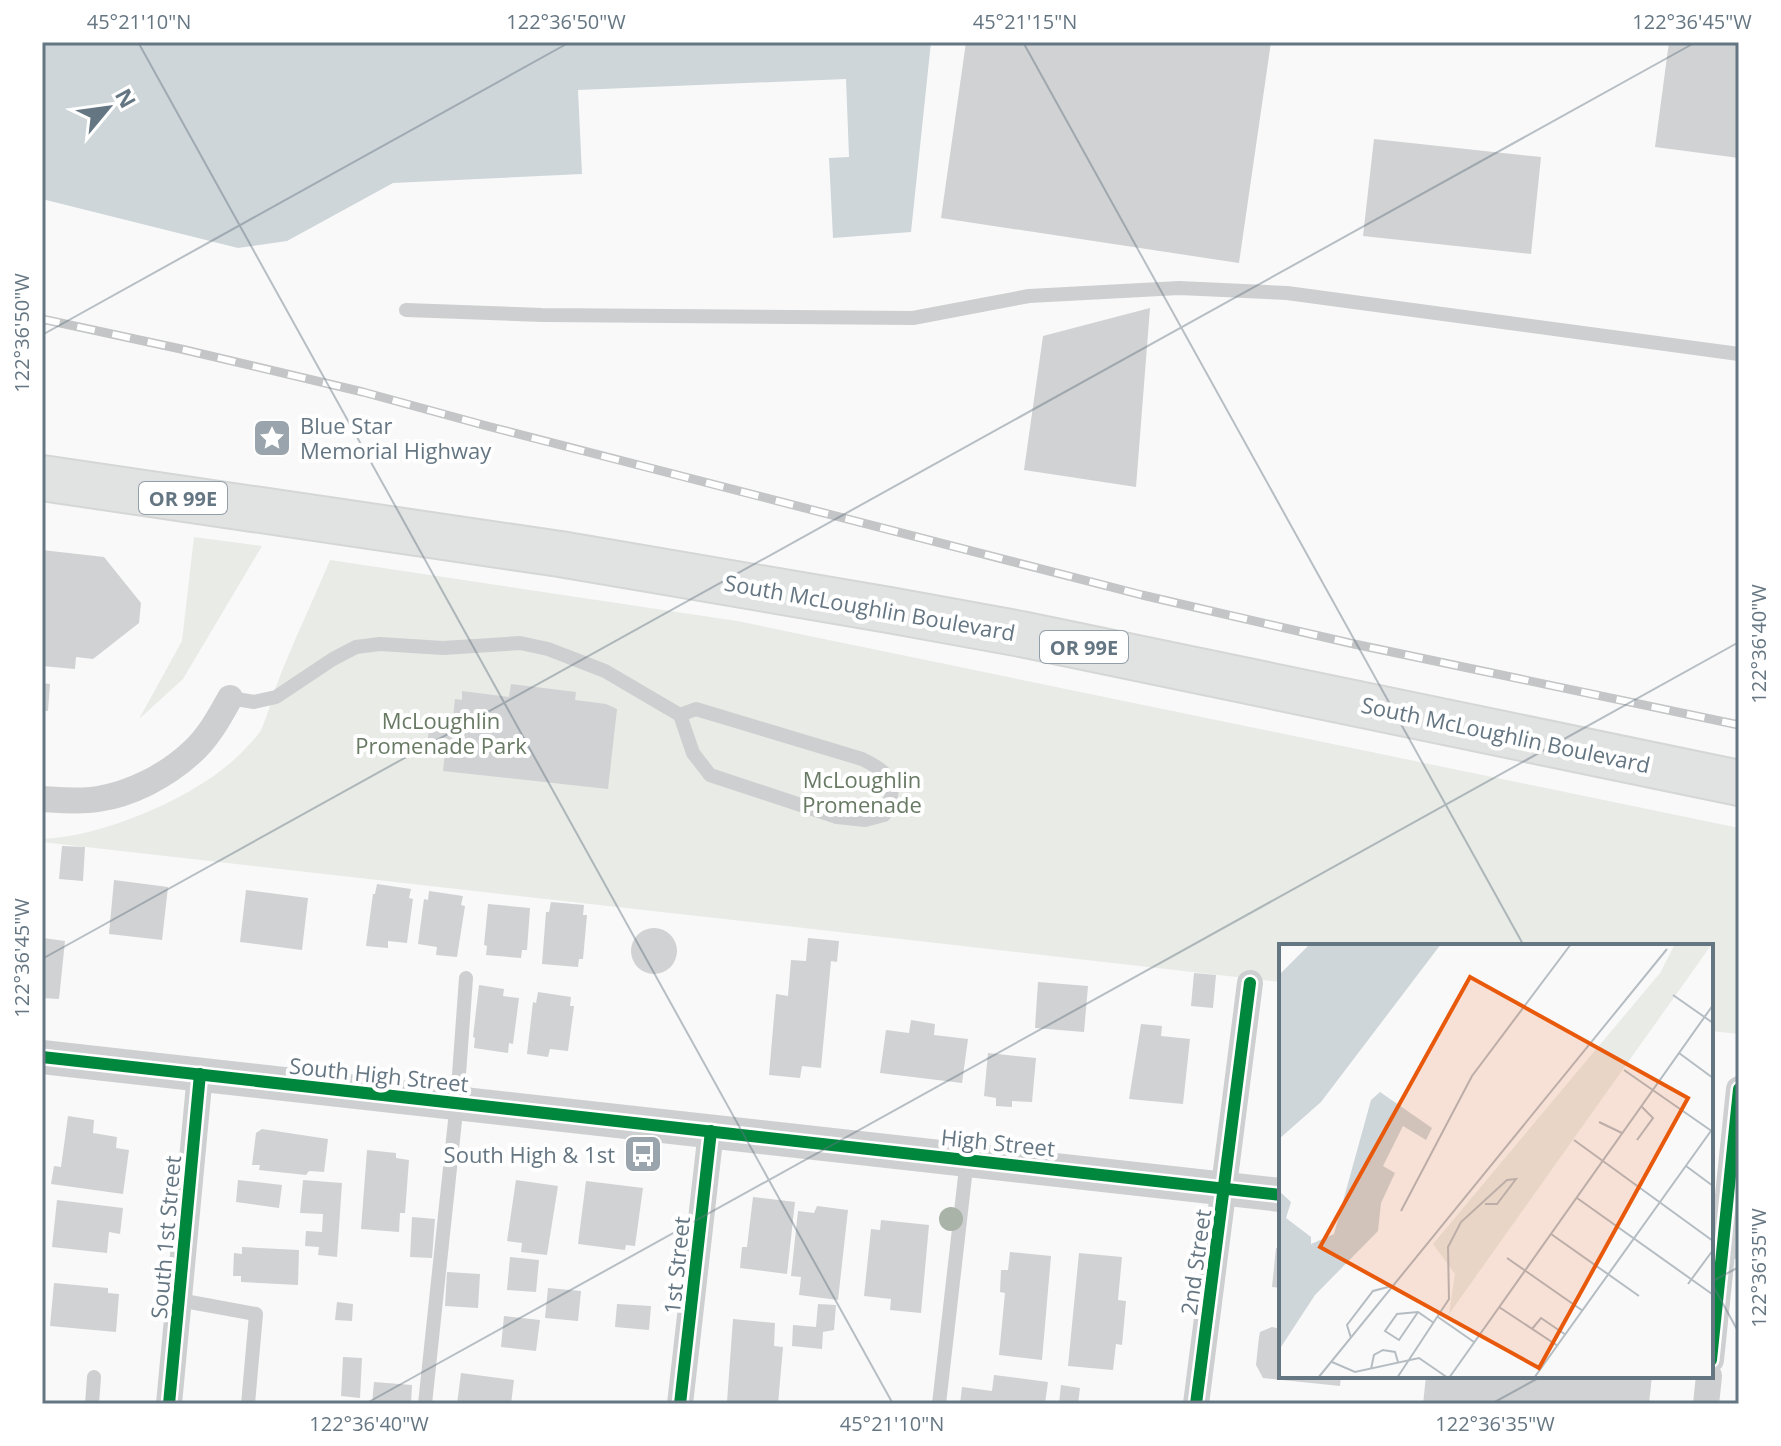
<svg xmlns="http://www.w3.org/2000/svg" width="1781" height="1446" viewBox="0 0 1781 1446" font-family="'Open Sans',sans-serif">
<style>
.green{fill:#e8ebe6}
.water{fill:#ced6d9}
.building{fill:#d0d2d3}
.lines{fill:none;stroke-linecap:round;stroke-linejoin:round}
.trunk-casing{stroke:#d5d6d6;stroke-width:48}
.service{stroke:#cecfd0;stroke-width:14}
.minor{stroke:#cecfd0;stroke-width:26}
.tertiary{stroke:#cecfd0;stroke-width:34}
.trunk{stroke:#e1e2e2;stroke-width:44}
.rail-casing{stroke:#c3c5c6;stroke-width:9}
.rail{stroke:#fff;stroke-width:6;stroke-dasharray:18;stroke-linecap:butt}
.cycleway-casing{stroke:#fff;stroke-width:17}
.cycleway{stroke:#00873e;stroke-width:12}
.tree{fill:#a9b3a7}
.ticks{fill:none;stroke:#657683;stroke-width:2;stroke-opacity:0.45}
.labels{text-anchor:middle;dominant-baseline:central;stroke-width:8;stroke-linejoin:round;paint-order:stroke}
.shield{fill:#fff;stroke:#939fa8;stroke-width:2}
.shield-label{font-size:20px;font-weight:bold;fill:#657683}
.poi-label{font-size:22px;fill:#657683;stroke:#fff;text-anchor:start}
.street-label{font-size:22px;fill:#657683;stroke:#fff}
.park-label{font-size:22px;fill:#687a64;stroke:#fff}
.inset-road{fill:none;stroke:#b5bdc3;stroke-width:2}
.view{fill:#e8590c;fill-opacity:0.15;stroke:#e8590c;stroke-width:4}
.inset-edge{fill:none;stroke:#657683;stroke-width:4}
.neatline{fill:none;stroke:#657683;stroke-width:3}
.ticks-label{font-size:20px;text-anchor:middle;fill:#657683}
</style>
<rect width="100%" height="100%" fill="#f9f9f9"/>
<!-- green -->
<g class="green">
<path d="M194,537L262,546L183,679L139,719L182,641Z"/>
<path d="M330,560L737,621L1739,828V1034L1711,1031V946H1281V982L42,842V839C104,837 203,795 245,749C250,743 257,737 261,730C268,716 271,699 277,684C293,642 313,601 330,560Z"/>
</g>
<!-- water -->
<path class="water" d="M42,42H931L911,232L833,238L829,158L849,157L846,79L578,90L582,174L393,183L287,241L238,248L42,199Z"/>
<!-- building -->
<g class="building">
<path d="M966,42H1271L1239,263L941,218Z"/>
<path d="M1669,42H1739V158L1655,147Z"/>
<path d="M1374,139L1541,157L1531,254L1363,236Z"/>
<path d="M1150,308L1136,487L1024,470L1043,336Z"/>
<path d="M42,550L104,557L141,603L139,623L93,659L76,657L75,669L42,666Z"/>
<path d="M42,683L50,684L48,711H42Z"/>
<path d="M511,684L576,692L575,700L606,704L617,709L608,789L443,771L445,753L426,751L430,723L452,726L455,699L462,700V691L509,697Z"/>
<path d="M62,846L85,847L83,881L59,879Z"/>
<path d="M114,880L168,887L162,940L109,934Z"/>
<path d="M377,884L411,889L409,898L413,899L407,943L388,941V948L366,946L373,894H375Z"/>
<path d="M246,890L308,898L302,950L240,942Z"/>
<path d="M429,891L463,896L461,905L465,906L457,957L436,955L437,947L418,944L424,899L428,900Z"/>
<path d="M551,902L584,905L583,915H587L583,959H579L578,967L542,964L546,912H549Z"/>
<path d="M488,904L530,908L527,950H522L521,958L486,955L487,946L484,945Z"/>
<circle cx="654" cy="951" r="23"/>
<path d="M43,938L65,941L59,999L42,998Z"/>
<path d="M808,938L839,941L837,962L831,961L821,1068L802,1066L800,1078L769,1075L776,994L788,996L791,960L806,961Z"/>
<path d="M1194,973L1216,975L1213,1008L1191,1006Z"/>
<path d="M1038,982L1088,986L1084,1032L1035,1028Z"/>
<path d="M479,985L504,989L503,996L519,998L513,1044L509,1043L508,1053L474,1048L475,1038L473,1037Z"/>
<path d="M538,992L571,997L570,1006H574L568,1051L550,1049L548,1057L527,1054L533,1002L536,1003Z"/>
<path d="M911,1020L935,1024L934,1035L968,1039L962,1083L880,1073L886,1030L909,1033Z"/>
<path d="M1141,1024L1162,1026L1161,1036L1190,1039L1183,1104L1129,1099Z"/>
<path d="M988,1053L1036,1058L1032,1102L1012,1101V1107L996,1106V1098L984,1096Z"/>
<path d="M68,1116L94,1120L93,1133L117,1137L116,1148L129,1150L123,1194L51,1184L54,1166L61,1167Z"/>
<path d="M262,1129L328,1139L324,1172L309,1171L306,1175L259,1170L260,1165H252L256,1133Z"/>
<path d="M367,1150L396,1153V1158L409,1160L405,1213H400L399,1232L361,1229Z"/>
<path d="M238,1180L282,1185L279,1208L236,1202Z"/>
<path d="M303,1180L342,1183L337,1257L318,1255L319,1247L305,1246L306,1231L322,1232L323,1214L300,1213Z"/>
<path d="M516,1180L558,1186L547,1255L521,1252L522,1243L507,1241Z"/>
<path d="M586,1181L643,1188L635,1246L626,1245L625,1250L578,1244Z"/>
<path d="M753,1197L795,1202L787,1274L740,1268L742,1247H747Z"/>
<path d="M57,1200L123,1208L120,1234L109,1232L107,1253L52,1247Z"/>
<path d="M817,1206L848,1210L838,1300L799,1295L801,1277L791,1276L798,1211L814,1213Z"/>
<path d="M412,1217L435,1219L432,1258L410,1257Z"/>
<path d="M881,1220L929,1225L921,1313L890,1310L891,1299L864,1296L871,1229L880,1230Z"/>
<path d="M242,1247L299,1250L298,1285L241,1282V1276H233L234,1253L242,1254Z"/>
<path d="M1276,1248L1281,1249V1288L1272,1287Z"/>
<path d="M1010,1252L1051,1256L1042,1360L999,1355L1005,1293L1000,1292L1001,1270H1008Z"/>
<path d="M1079,1253L1122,1257L1118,1300L1126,1301L1122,1345L1116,1344L1113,1370L1068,1366Z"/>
<path d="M510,1257L539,1260L536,1292L507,1290Z"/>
<path d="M447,1272L480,1274L478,1308L445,1306Z"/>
<path d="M54,1283L108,1288V1293L119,1294L116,1332L50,1326Z"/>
<path d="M548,1288L581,1291L578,1321L545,1318Z"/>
<path d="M337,1302L353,1304L352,1321L335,1320Z"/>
<path d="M617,1304L651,1306L649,1330L615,1327Z"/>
<path d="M818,1304L836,1305L834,1330L823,1332L822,1349L792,1346L793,1325L816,1327Z"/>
<path d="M504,1316L540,1320L536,1351L501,1347Z"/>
<path d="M733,1319L775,1323L774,1346L783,1347L778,1404H743L727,1402Z"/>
<path d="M1272,1327L1281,1329V1376H1341L1340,1386L1263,1378L1256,1365L1259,1337L1260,1332Z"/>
<path d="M343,1357L362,1358L360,1398L341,1396Z"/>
<path d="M461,1373L514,1380L511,1404H457Z"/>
<path d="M994,1375L1048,1382L1045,1404H1022V1402L1016,1401V1404H960L962,1387L992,1391Z"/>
<path d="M1426,1376H1652L1649,1404H1423Z"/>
<path d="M374,1382L412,1385L411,1404H372Z"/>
<path d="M1061,1385L1080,1388L1078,1404H1059Z"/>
</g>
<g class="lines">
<defs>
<path id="trunk" d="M42,478L560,554L889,610L1021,634L1739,783"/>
</defs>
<!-- trunk casing -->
<use href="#trunk" class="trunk-casing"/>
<!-- service -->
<g class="service">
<path d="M406,310L542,315L913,318L1029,296L1179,288L1287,293L1739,354"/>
<path d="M230,698L254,702L276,697L333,659L356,647L380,644L443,648L520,643L548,649L605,671L680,715L693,753L710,775L837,817L865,820L884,815C900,784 891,773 862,759L696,709L680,715"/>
<path d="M179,1300L256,1314L248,1404"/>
<path d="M92,1404L94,1377"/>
<path d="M425,1404L457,1102L466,978"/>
<path d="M939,1404L967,1159"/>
</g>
<!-- minor -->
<g class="minor">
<path d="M42,799C60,800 79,802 98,799C131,794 166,776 191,753C208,738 219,718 230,698"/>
<path d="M1711,1360L1739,1089"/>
<path d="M169,1404L200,1074"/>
<path d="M680,1404L711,1131"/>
<path d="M1196,1404L1250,983"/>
<path d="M1706,1404L1709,1376"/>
</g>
<!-- tertiary -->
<g class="tertiary">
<path d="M42,1057L1281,1195"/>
<path d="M1711,1239L1739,1242"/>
</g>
<!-- trunk -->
<use href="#trunk" class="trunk"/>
<defs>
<path id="rail" d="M42,319L181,349L363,392L487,426L1142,595L1354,644L1739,725"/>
</defs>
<!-- rail casing -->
<use href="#rail" class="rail-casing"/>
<!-- rail -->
<use href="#rail" class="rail"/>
<defs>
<g id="cycleway">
<path d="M42,1057L1281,1195"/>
<path d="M1711,1360L1739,1089"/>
<path d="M169,1404L200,1074"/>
<path d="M680,1404L711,1131"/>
<path d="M1196,1404L1250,983"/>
</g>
</defs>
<!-- cycleway casing -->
<use href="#cycleway" class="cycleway-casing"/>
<!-- cycleway -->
<use href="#cycleway" class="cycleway"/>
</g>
<!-- trees -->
<circle class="tree" cx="951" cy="1219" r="12"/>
<!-- ticks -->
<path class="ticks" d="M138,42L893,1404M1023,42L1524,946M42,335L570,42M42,959L1696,42M1711,1282L1739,1267M1711,1282L1739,1333M365,1404L1739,642M1491,1404L1542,1376"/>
<!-- icons -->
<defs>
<symbol id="sight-square" viewBox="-11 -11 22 22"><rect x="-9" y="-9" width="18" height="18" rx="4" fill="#99a4ac" stroke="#fff"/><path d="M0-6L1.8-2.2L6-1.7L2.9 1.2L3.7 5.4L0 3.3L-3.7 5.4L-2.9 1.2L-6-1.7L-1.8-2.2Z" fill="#fff"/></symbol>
<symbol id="bus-square" viewBox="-11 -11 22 22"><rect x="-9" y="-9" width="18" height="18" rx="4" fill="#99a4ac" stroke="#fff"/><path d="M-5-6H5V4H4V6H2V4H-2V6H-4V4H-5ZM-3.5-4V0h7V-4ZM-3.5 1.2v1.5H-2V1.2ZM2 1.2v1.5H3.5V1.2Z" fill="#fff"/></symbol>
</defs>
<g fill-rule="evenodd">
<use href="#sight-square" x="250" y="416" width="44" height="44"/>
<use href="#bus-square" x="621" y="1132" width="44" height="44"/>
</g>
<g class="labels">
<!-- shield labels -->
<g class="shield">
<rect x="139" y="482" width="88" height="32" rx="6"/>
<rect x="1040" y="631" width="88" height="32" rx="6"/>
</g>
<g class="shield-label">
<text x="183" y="498">OR 99E</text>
<text x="1084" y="647">OR 99E</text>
</g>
<!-- poi labels -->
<g class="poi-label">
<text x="300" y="425">Blue Star<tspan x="300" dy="25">Memorial Highway</tspan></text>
<text x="615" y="1154" text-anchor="end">South High &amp; 1st</text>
</g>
<!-- street labels -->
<g class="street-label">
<text transform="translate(870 607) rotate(10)">South McLoughlin Boulevard</text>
<text transform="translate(1506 734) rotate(12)">South McLoughlin Boulevard</text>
<text transform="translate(379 1074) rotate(6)">South High Street</text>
<text transform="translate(998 1142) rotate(6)">High Street</text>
<text transform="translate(165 1237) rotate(-85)">South 1st Street</text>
<text transform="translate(1195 1262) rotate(-82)">2nd Street</text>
<text transform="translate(676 1265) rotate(-84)">1st Street</text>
</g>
<!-- park labels -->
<g class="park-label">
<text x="441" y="720">McLoughlin<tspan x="441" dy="25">Promenade Park</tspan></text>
<text x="862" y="779">McLoughlin<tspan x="862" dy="25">Promenade</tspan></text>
</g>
</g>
<!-- overview -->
<g transform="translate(1279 944)">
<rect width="434" height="434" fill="#f9f9f9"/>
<path d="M396,0H433L170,370L176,330L154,300L381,29Z" fill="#e8ebe6"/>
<path d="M31,0H162L42,158L0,195V31ZM101,148L153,184L147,196L124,182L104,222L116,229L102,259L99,287L36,351L0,406V247L12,258L7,274L32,293V300L55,290L92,156Z" fill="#ced6d9"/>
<path class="inset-road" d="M394,51L434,79M400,109L434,134M345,126L434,188M320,178L343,189M295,196L434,297M358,196L374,174L362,162M407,222L434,242M298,254L433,350M122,267L193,132L292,0M272,290L360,352M228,314L304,367M409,340L434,306M220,363L279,402M139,368L120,396L106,387L118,370L139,368L155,379M159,373L195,398M253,385L262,374L287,391M72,394L68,381L94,347L113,342M53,418L76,428L140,414L169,434M92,425L95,411L104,406L116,408L119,418M39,434L388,5M118,434L170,355L169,303L182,278L228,236L237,235L218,260H206M170,434L434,61M255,434L434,184"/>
<path class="view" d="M191,33L409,154L260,424L41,303Z"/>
<rect width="434" height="434" class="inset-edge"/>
</g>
<!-- border -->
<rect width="1781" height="1446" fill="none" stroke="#ffffff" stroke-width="88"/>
<!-- north arrow -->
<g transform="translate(108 108) rotate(61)" stroke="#ffffff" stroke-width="6" paint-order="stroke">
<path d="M0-6L14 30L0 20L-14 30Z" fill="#657683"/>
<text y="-12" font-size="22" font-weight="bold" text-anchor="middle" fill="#657683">N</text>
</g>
<rect x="44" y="44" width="1693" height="1358" class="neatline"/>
<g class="ticks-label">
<text x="139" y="29">45°21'10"N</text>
<text x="566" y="29">122°36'50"W</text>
<text x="1025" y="29">45°21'15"N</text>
<text x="1692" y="29">122°36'45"W</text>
<text transform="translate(22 333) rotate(-90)" y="7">122°36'50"W</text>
<text transform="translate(1759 644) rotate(-90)" y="7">122°36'40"W</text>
<text transform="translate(22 958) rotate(-90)" y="7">122°36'45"W</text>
<text transform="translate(1759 1268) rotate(-90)" y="7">122°36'35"W</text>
<text x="369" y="1431">122°36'40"W</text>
<text x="892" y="1431">45°21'10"N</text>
<text x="1495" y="1431">122°36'35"W</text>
</g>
</svg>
